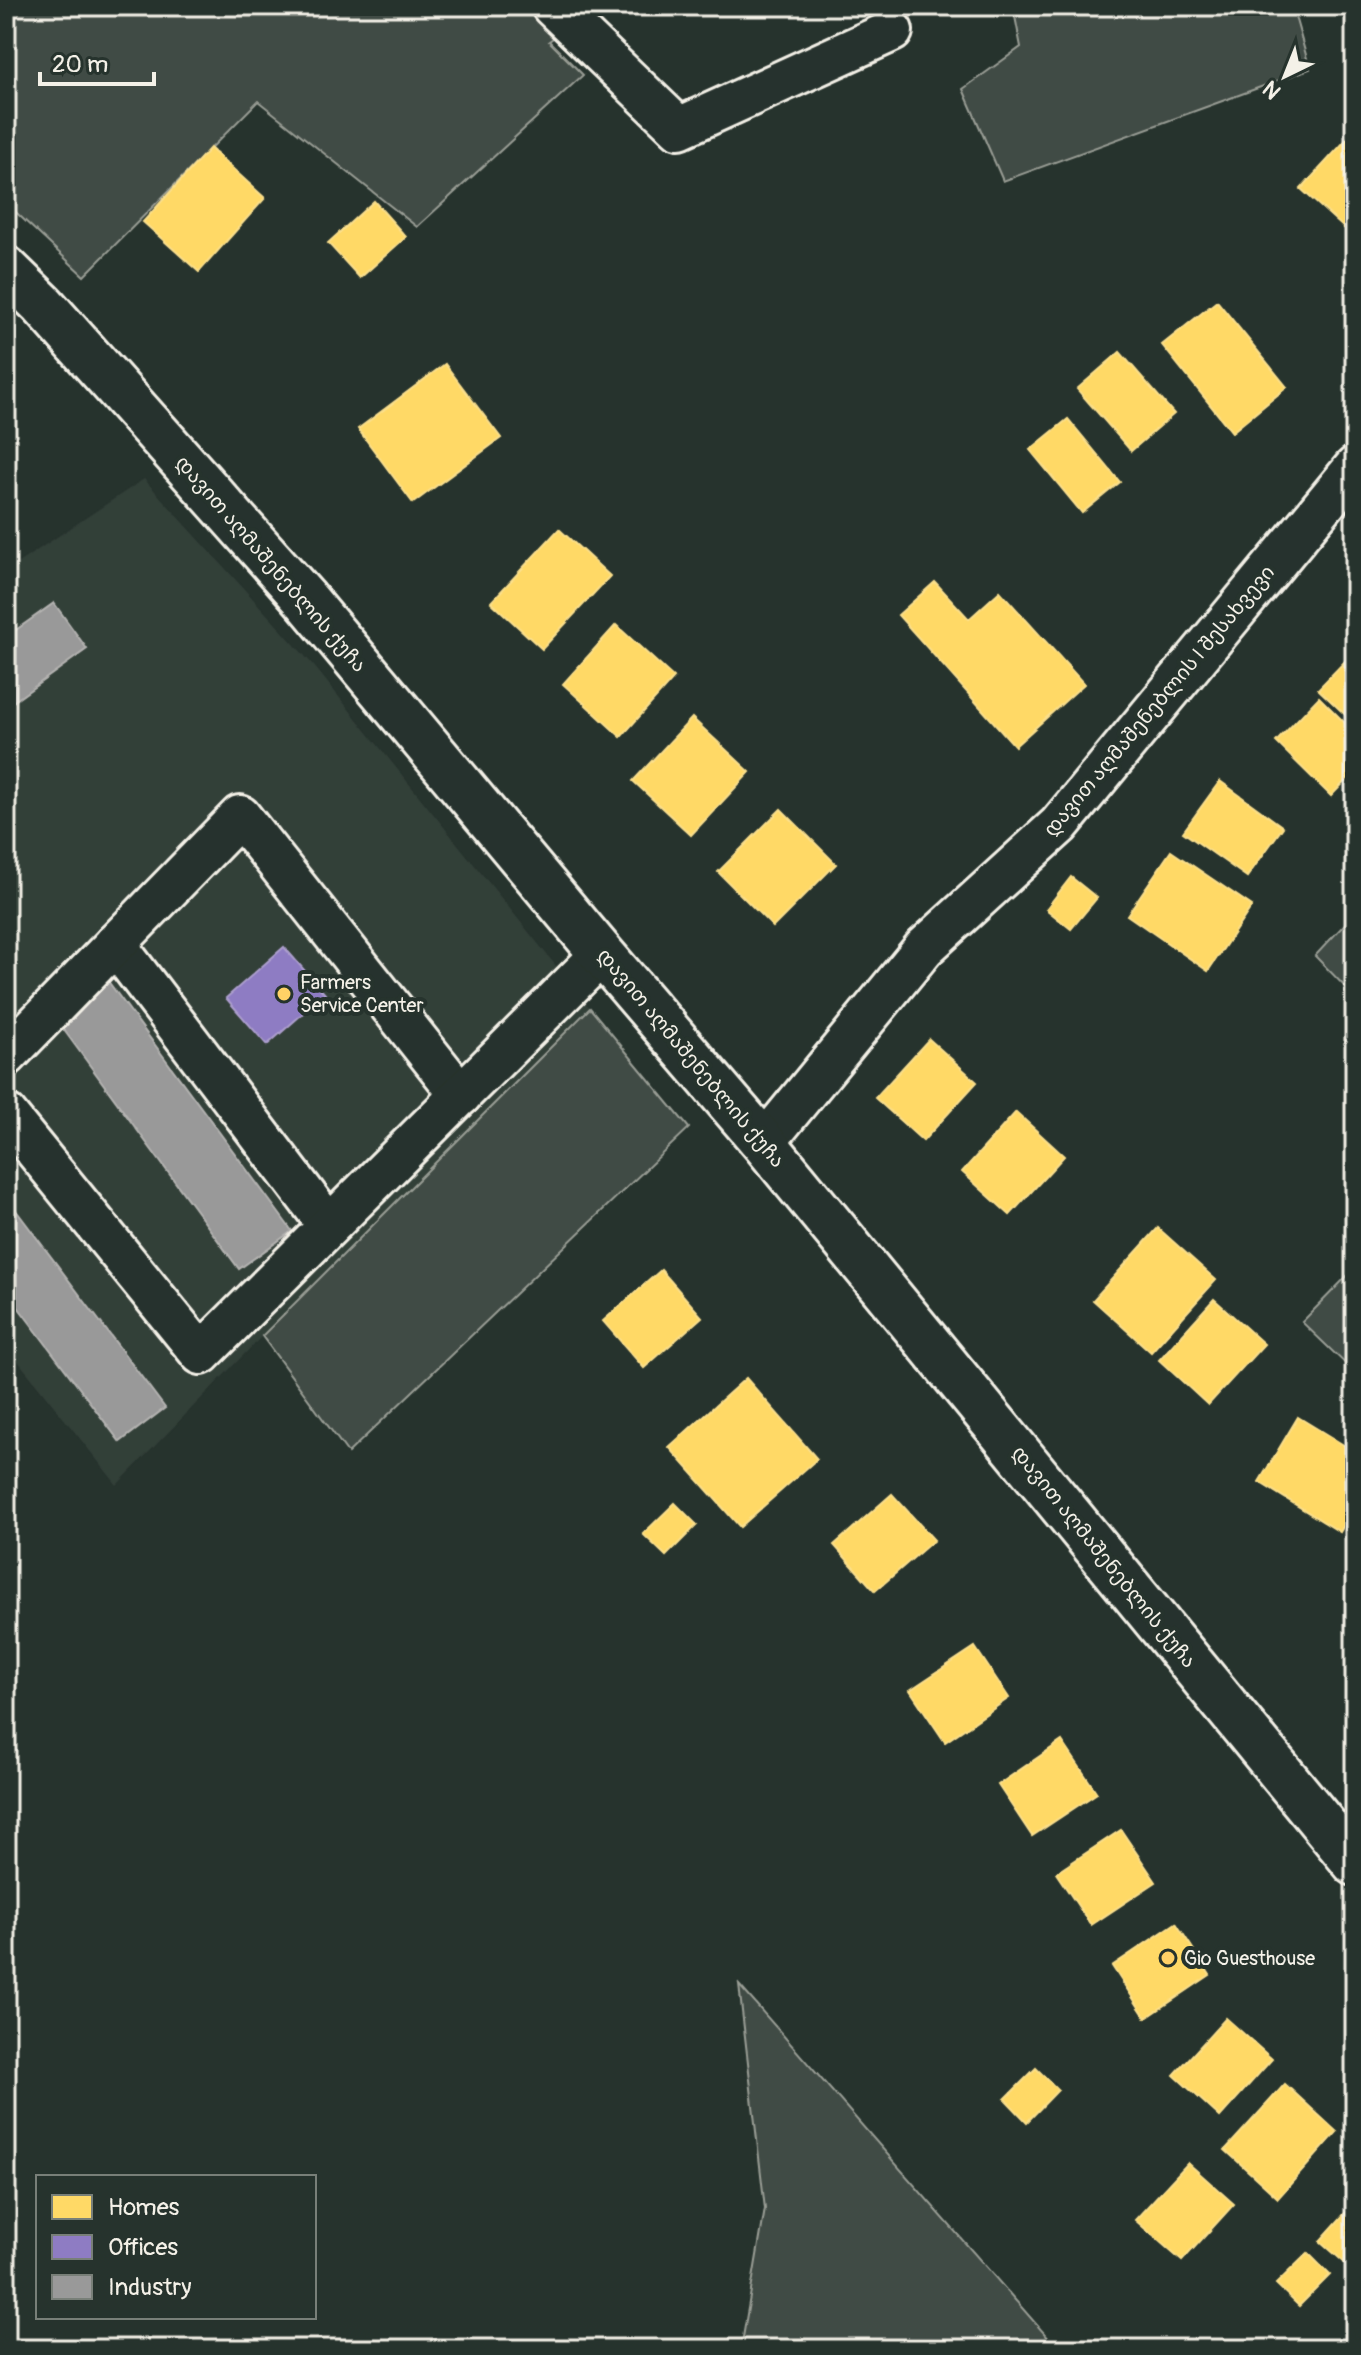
<svg xmlns="http://www.w3.org/2000/svg" width="1361" height="2355" viewBox="0 0 1361 2355" font-family="Pangolin,'Noto Sans Georgian',sans-serif">
<style>
.built{fill:#333f39}
.green{fill:#414b45;stroke:#9a9e96;stroke-width:2}
.homes{fill:#ffd966;stroke:#fce08d;stroke-width:2}
.offices{fill:#8e7cc3;stroke:#ad9fce;stroke-width:2}
.industry{fill:#999;stroke:#b4b3b1;stroke-width:2}
.lines{fill:none;stroke-linecap:round;stroke-linejoin:round}
.minor-casing{stroke:#f4f1e8;stroke-width:46}
.major-casing{stroke:#f4f1e8;stroke-width:50}
.minor{stroke:#26332d;stroke-width:40}
.major{stroke:#26332d;stroke-width:44}
.poi-dot{fill:#ffd166;stroke:#26332d;stroke-width:3}
.labels{text-anchor:middle;dominant-baseline:central;stroke-width:8;stroke-linejoin:round;paint-order:stroke}
.street-label{font-size:20px;fill:#f4f1e8;stroke:#26332d}
.poi-label{font-size:20px;fill:#f4f1e8;stroke:#26332d;text-anchor:start}
</style>
<rect width="100%" height="100%" fill="#26332d"/>
<filter id="ink" filterUnits="userSpaceOnUse"><feTurbulence type="fractalNoise" baseFrequency=".0125" numOctaves="2"/><feDisplacementMap in="SourceGraphic" scale="16" xChannelSelector="R" yChannelSelector="G"/><feConvolveMatrix kernelMatrix="1 2 1 2 8 2 1 2 1" color-interpolation-filters="sRGB"/></filter>
<g filter="url(#ink)">
<!-- built -->
<path class="built" d="M144,479L314,666L590,1008L262,1336L117,1485L6,1346V571Z"/>
<!-- green -->
<g class="green">
<path d="M13,6H597L549,41L583,75L417,227L258,101L84,276L6,203V14Z"/>
<path d="M1013,6H1292L1310,69L1003,181L963,89L1021,47Z"/>
<path d="M1355,913V997L1315,956Z"/>
<path d="M590,1008L689,1128L348,1453L262,1336Z"/>
<path d="M1355,1268V1373L1302,1322Z"/>
<path d="M739,1985L1058,2349H741L765,2209Z"/>
</g>
<!-- homes -->
<g class="homes">
<path d="M1355,130V238L1301,189Z"/>
<path d="M210,148L265,198L199,272L143,222Z"/>
<path d="M374,201L406,237L360,278L328,243Z"/>
<path d="M1217,301L1287,387L1232,432L1162,345Z"/>
<path d="M1120,352L1174,414L1131,451L1077,389Z"/>
<path d="M445,364L501,438L413,503L358,429Z"/>
<path d="M1068,419L1120,482L1082,513L1030,450Z"/>
<path d="M559,529L610,576L542,649L491,602Z"/>
<path d="M935,582L969,619L1000,591L1084,684L1015,746L898,615Z"/>
<path d="M616,625L674,678L621,737L563,684Z"/>
<path d="M1355,651V724L1318,689Z"/>
<path d="M1319,697L1355,733V771L1331,796L1276,742Z"/>
<path d="M692,718L750,772L691,835L633,781Z"/>
<path d="M1220,781L1283,827L1247,877L1183,832Z"/>
<path d="M781,809L836,864L773,927L718,872Z"/>
<path d="M1171,851L1252,906L1208,971L1127,915Z"/>
<path d="M1071,877L1097,898L1071,929L1046,909Z"/>
<path d="M929,1039L977,1082L923,1141L875,1098Z"/>
<path d="M1016,1112L1064,1156L1010,1215L962,1172Z"/>
<path d="M1158,1228L1216,1280L1151,1352L1093,1300Z"/>
<path d="M661,1270L702,1317L644,1368L603,1321Z"/>
<path d="M1214,1299L1264,1344L1208,1405L1159,1360Z"/>
<path d="M746,1378L817,1459L740,1527L669,1447Z"/>
<path d="M1298,1417L1355,1452V1507L1340,1532L1259,1482Z"/>
<path d="M892,1494L934,1540L875,1591L834,1545Z"/>
<path d="M675,1503L697,1525L666,1556L643,1534Z"/>
<path d="M975,1647L1009,1698L945,1742L910,1690Z"/>
<path d="M1062,1741L1097,1793L1032,1836L998,1785Z"/>
<path d="M1121,1830L1156,1882L1091,1925L1056,1873Z"/>
<path d="M1176,1923L1210,1975L1146,2018L1112,1966Z"/>
<path d="M1226,2018L1272,2059L1220,2117L1174,2075Z"/>
<path d="M1036,2068L1058,2090L1027,2122L1005,2099Z"/>
<path d="M1285,2084L1337,2132L1278,2198L1225,2150Z"/>
<path d="M1188,2163L1234,2204L1182,2261L1135,2220Z"/>
<path d="M1355,2202V2272L1320,2241Z"/>
<path d="M1308,2253L1330,2275L1299,2306L1276,2284Z"/>
</g>
<!-- offices -->
<path class="offices" d="M284,947L325,994L267,1045L226,998Z"/>
<!-- industry -->
<g class="industry">
<path d="M54,603L87,649L6,707V637Z"/>
<path d="M102,973L292,1231L239,1269L50,1011Z"/>
<path d="M6,1197L165,1408L120,1442L6,1291Z"/>
</g>
<g class="lines">
<defs>
<g id="minor">
<path d="M552,6L679,128L892,31"/>
<path d="M115,944L329,1226"/>
<path d="M6,1056L240,816L461,1095"/>
<path d="M6,1114L201,1354L602,954"/>
<path d="M764,1143L924,948L1059,825L1355,467"/>
</g>
<path id="major" d="M6,269L43,305L306,600L602,954L764,1143L1355,1863"/>
</defs>
<!-- minor casing -->
<use href="#minor" class="minor-casing"/>
<!-- major casing -->
<use href="#major" class="major-casing"/>
<!-- minor -->
<use href="#minor" class="minor"/>
<!-- major -->
<use href="#major" class="major"/>
</g>
</g>
<!-- markers -->
<g class="poi-dot">
<circle cx="284" cy="994" r="8"/>
<circle cx="1168" cy="1958" r="8"/>
</g>
<g class="labels">
<!-- street labels -->
<g class="street-label">
<text transform="translate(271 564) rotate(49)">დავით აღმაშენებლის ქუჩა</text>
<text transform="translate(1159 701) rotate(-50)">დავით აღმაშენებლის I შესახვევი</text>
<text transform="translate(691 1058) rotate(50)">დავით აღმაშენებლის ქუჩა</text>
<text transform="translate(1104 1557) rotate(51)">დავით აღმაშენებლის ქუჩა</text>
</g>
<!-- poi labels -->
<g class="poi-label">
<text x="300" y="982">Farmers<tspan x="300" dy="23">Service Center</tspan></text>
<text x="1184" y="1958">Gio Guesthouse</text>
</g>
</g>
<!-- margin -->
<rect width="1361" height="2355" fill="none" stroke="#26332d" stroke-width="32"/>
<rect x="16" y="16" width="1329" height="2323" fill="none" stroke="#f4f1e8" stroke-width="3" filter="url(#ink)"/>
<!-- legend -->
<rect x="36" y="2175" width="280" height="144" fill="#26332d" stroke="#787f78" stroke-width="2"/>
<rect x="52" y="2195" width="40" height="24" fill="#ffd966" stroke="#787f78" stroke-width="2"/>
<text x="108" y="2215" font-size="24" fill="#f4f1e8">Homes</text>
<rect x="52" y="2235" width="40" height="24" fill="#8e7cc3" stroke="#787f78" stroke-width="2"/>
<text x="108" y="2255" font-size="24" fill="#f4f1e8">Offices</text>
<rect x="52" y="2275" width="40" height="24" fill="#999999" stroke="#787f78" stroke-width="2"/>
<text x="108" y="2295" font-size="24" fill="#f4f1e8">Industry</text>
<!-- north arrow -->
<g transform="translate(1285 76) rotate(223)" stroke="#26332d" stroke-width="6" paint-order="stroke">
<path d="M0-6L14 30L0 20L-14 30Z" fill="#f4f1e8"/>
<text y="-12" font-size="22" font-weight="bold" text-anchor="middle" fill="#f4f1e8">N</text>
</g>
<!-- scale -->
<path d="M40 72v12h114v-12" fill="none" stroke="#f4f1e8" stroke-width="4"/>
<text x="52" y="72" font-size="24" fill="#f4f1e8" stroke="#26332d" stroke-width="6" paint-order="stroke">20 m</text>
</svg>
